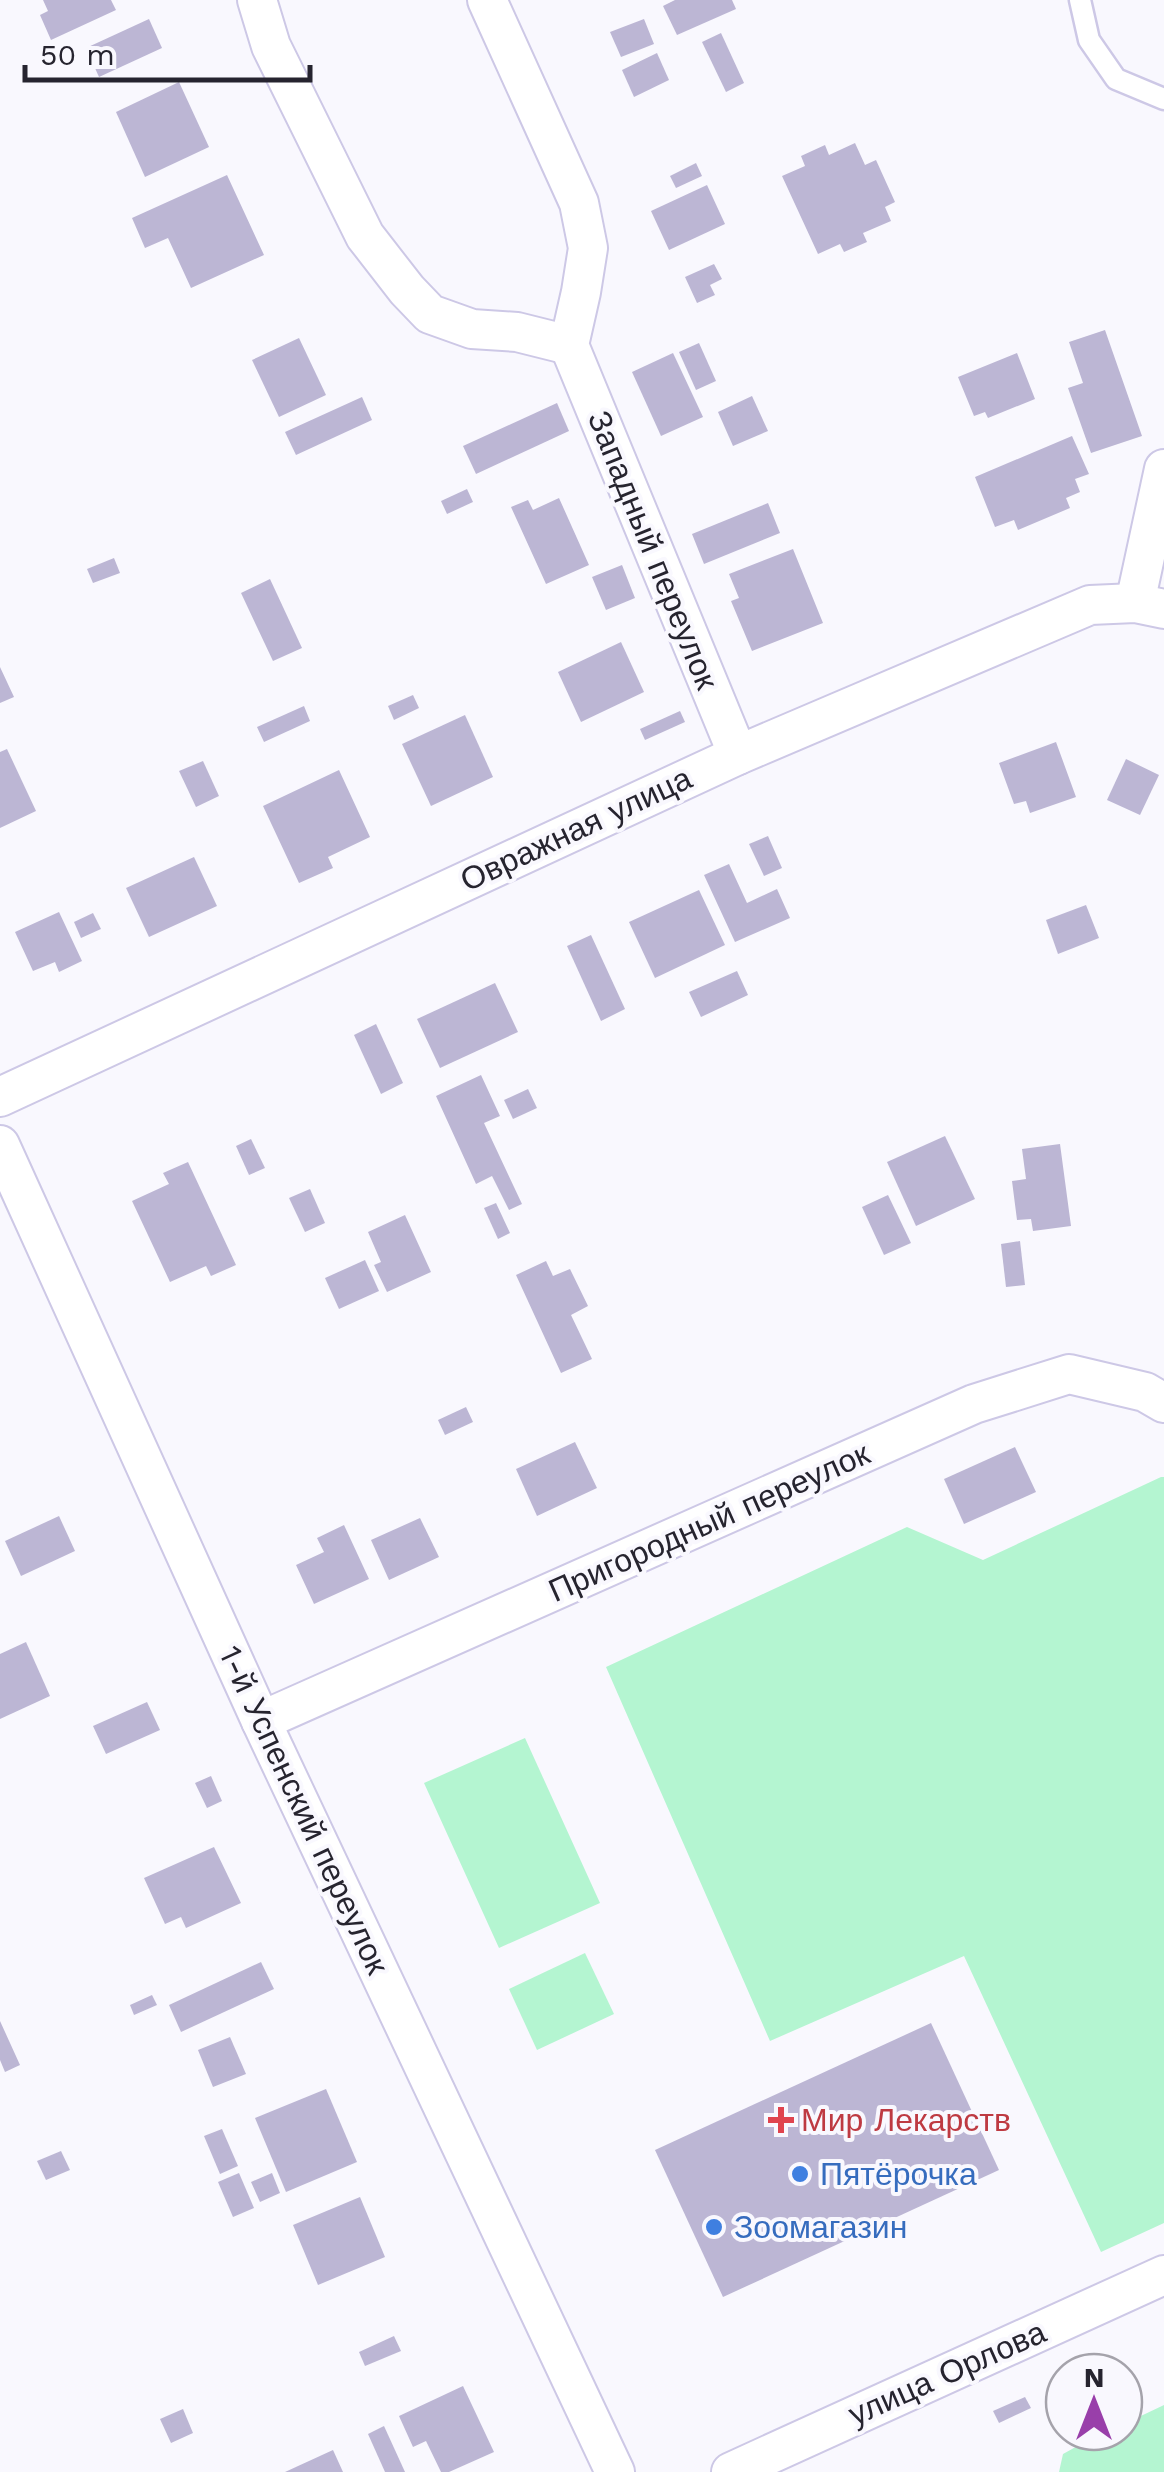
<svg xmlns="http://www.w3.org/2000/svg" width="1164" height="2472" viewBox="0 0 1164 2472" font-family="'Work Sans',sans-serif">
<style>
.green{fill:#b4f5d1}
.building{fill:#bcb6d4}
.lines{fill:none;stroke-linecap:round;stroke-linejoin:round}
.lane-casing{stroke:#cdc8e6;stroke-width:25}
.street-casing{stroke:#cdc8e6;stroke-width:42}
.lane{stroke:#fff;stroke-width:20}
.street{stroke:#fff;stroke-width:38}
.health-dot{fill:#e0444e;stroke:#f9f8fe;stroke-width:4}
.shop-dot{fill:#3f7fe0;stroke:#f9f8fe;stroke-width:4}
.labels{text-anchor:middle;dominant-baseline:central;stroke-width:8;stroke-linejoin:round;paint-order:stroke}
.street-label{font-size:32px;fill:#26242f;stroke:#f9f8fe}
.health-label{font-size:32px;fill:#be3a42;stroke:#f9f8fe;text-anchor:start}
.shop-label{font-size:32px;fill:#366cbe;stroke:#f9f8fe;text-anchor:start}
</style>
<rect width="100%" height="100%" fill="#f9f8fe"/>
<!-- green -->
<g class="green">
<path d="M1161,1477H1164V2223L1101,2252L964,1956L770,2041L606,1667L907,1527L983,1560Z"/>
<path d="M525,1738L600,1903L499,1948L424,1783Z"/>
<path d="M585,1953L614,2014L537,2050L509,1989Z"/>
<path d="M1164,2405V2472H1059L1063,2454L1101,2433L1124,2432V2424Z"/>
</g>
<!-- building -->
<g class="building">
<path d="M43,0H111L116,10L51,40L40,15L48,11Z"/>
<path d="M675,0H732L736,9L677,35L663,6Z"/>
<path d="M149,19L162,48L99,77L86,48Z"/>
<path d="M644,19L654,44L621,57L610,32Z"/>
<path d="M721,33L744,83L726,92L702,42Z"/>
<path d="M657,53L669,80L634,97L622,70Z"/>
<path d="M179,82L209,147L145,177L116,112Z"/>
<path d="M855,143L865,165L876,160L895,202L885,207L891,221L863,233L867,242L844,252L840,244L818,254L782,176L805,166L801,156L825,145L829,155Z"/>
<path d="M696,163L702,176L676,188L670,176Z"/>
<path d="M227,175L264,255L191,288L168,238L145,248L132,218Z"/>
<path d="M707,185L725,224L669,250L651,211Z"/>
<path d="M714,264L722,279L710,285L715,295L697,303L685,277Z"/>
<path d="M1105,330L1142,436L1091,453L1068,388L1083,383L1069,342Z"/>
<path d="M299,338L326,395L279,417L252,360Z"/>
<path d="M699,343L716,381L696,390L679,352Z"/>
<path d="M673,353L703,417L661,436L632,372Z"/>
<path d="M1017,353L1035,399L988,418L985,412L974,416L958,377Z"/>
<path d="M752,396L768,431L733,446L718,412Z"/>
<path d="M362,397L372,420L296,455L285,432Z"/>
<path d="M557,403L569,431L476,474L463,446Z"/>
<path d="M1072,436L1089,474L1075,479L1080,492L1066,498L1070,508L1018,530L1014,520L995,527L975,477Z"/>
<path d="M467,489L473,502L447,514L441,501Z"/>
<path d="M559,498L589,565L546,584L511,507L528,500L533,510Z"/>
<path d="M768,503L780,533L704,564L692,534Z"/>
<path d="M793,549L823,623L752,651L731,601L739,598L729,574Z"/>
<path d="M114,558L120,573L93,583L87,569Z"/>
<path d="M622,565L635,598L606,610L592,577Z"/>
<path d="M270,579L302,648L273,661L241,593Z"/>
<path d="M621,642L644,692L581,722L558,672Z"/>
<path d="M0,667L14,697L0,703Z"/>
<path d="M413,695L419,708L394,720L388,706Z"/>
<path d="M304,706L310,721L264,742L257,727Z"/>
<path d="M680,711L685,722L645,740L640,729Z"/>
<path d="M465,715L493,777L431,806L402,744Z"/>
<path d="M1056,742L1076,797L1030,813L1026,801L1014,804L999,763Z"/>
<path d="M7,749L36,811L0,828V752Z"/>
<path d="M1126,759L1159,775L1140,815L1107,800Z"/>
<path d="M203,761L219,796L196,807L179,771Z"/>
<path d="M339,770L370,837L328,857L333,868L299,883L263,806Z"/>
<path d="M768,836L782,868L764,876L749,844Z"/>
<path d="M194,857L217,906L149,937L126,888Z"/>
<path d="M729,864L747,903L777,889L790,918L735,942L704,875Z"/>
<path d="M699,890L725,945L655,978L629,922Z"/>
<path d="M1086,905L1099,938L1058,954L1046,920Z"/>
<path d="M59,912L82,961L59,972L55,962L33,971L15,932Z"/>
<path d="M93,913L101,929L81,938L74,922Z"/>
<path d="M591,935L625,1009L601,1021L567,946Z"/>
<path d="M737,971L748,995L701,1017L689,992Z"/>
<path d="M495,983L518,1032L440,1068L417,1019Z"/>
<path d="M376,1024L403,1083L381,1094L354,1035Z"/>
<path d="M481,1075L500,1116L484,1123L522,1204L509,1210L492,1176L476,1184L436,1096Z"/>
<path d="M528,1089L537,1108L513,1119L504,1100Z"/>
<path d="M945,1136L975,1199L916,1226L887,1162Z"/>
<path d="M251,1139L265,1168L249,1175L236,1146Z"/>
<path d="M1060,1144L1071,1226L1033,1231L1031,1219L1017,1220L1012,1181L1026,1179L1022,1149Z"/>
<path d="M188,1162L236,1265L211,1276L206,1266L170,1282L132,1201L169,1184L163,1173Z"/>
<path d="M310,1189L325,1223L305,1232L289,1198Z"/>
<path d="M888,1195L911,1243L884,1255L862,1207Z"/>
<path d="M496,1203L510,1233L498,1239L484,1208Z"/>
<path d="M405,1215L431,1272L387,1292L374,1265L381,1262L368,1232Z"/>
<path d="M1020,1241L1025,1285L1006,1287L1001,1244Z"/>
<path d="M365,1260L379,1291L339,1309L325,1278Z"/>
<path d="M546,1261L553,1276L570,1269L588,1306L571,1315L592,1359L561,1373L516,1275Z"/>
<path d="M466,1407L473,1422L445,1435L438,1420Z"/>
<path d="M575,1442L597,1488L537,1516L516,1469Z"/>
<path d="M1015,1447L1036,1492L964,1524L944,1479Z"/>
<path d="M59,1516L75,1551L21,1576L5,1541Z"/>
<path d="M420,1518L439,1557L389,1580L371,1540Z"/>
<path d="M344,1525L369,1579L314,1604L296,1565L324,1552L317,1538Z"/>
<path d="M26,1642L50,1696L0,1719V1654Z"/>
<path d="M147,1702L160,1730L106,1754L93,1726Z"/>
<path d="M211,1776L222,1801L207,1808L195,1783Z"/>
<path d="M214,1847L241,1903L186,1928L181,1917L165,1924L144,1878Z"/>
<path d="M261,1962L274,1989L181,2032L169,2005Z"/>
<path d="M152,1995L157,2005L134,2015L130,2005Z"/>
<path d="M0,2021L20,2065L5,2072L0,2060Z"/>
<path d="M931,2023L999,2170L723,2297L655,2150Z"/>
<path d="M230,2037L246,2074L213,2087L198,2050Z"/>
<path d="M326,2089L357,2162L286,2192L255,2118Z"/>
<path d="M222,2129L238,2166L220,2174L204,2136Z"/>
<path d="M61,2151L70,2170L46,2180L37,2161Z"/>
<path d="M239,2173L254,2208L233,2217L218,2182Z"/>
<path d="M272,2173L280,2193L260,2202L251,2182Z"/>
<path d="M360,2197L385,2257L318,2285L293,2225Z"/>
<path d="M394,2336L401,2351L365,2366L359,2352Z"/>
<path d="M463,2386L494,2452L449,2472H441L426,2441L413,2447L399,2416Z"/>
<path d="M1025,2397L1031,2408L999,2423L993,2411Z"/>
<path d="M183,2409L193,2433L171,2443L160,2419Z"/>
<path d="M384,2426L405,2472H385L368,2434Z"/>
<path d="M333,2450L343,2472H285Z"/>
</g>
<g class="lines">
<defs>
<path id="lane" d="M1080,0L1089,40L1116,79L1164,99"/>
<g id="street">
<path d="M257,0L271,46L365,236L407,290L430,314L472,329L517,332L569,345"/>
<path d="M487,0L579,203L588,248L581,292L569,345L738,755"/>
<path d="M1135,603L1164,469"/>
<path d="M0,1097L738,755L1090,605L1135,603L1164,609"/>
<path d="M0,1145L261,1721L615,2472"/>
<path d="M261,1721L974,1404L1069,1374L1145,1392L1164,1403"/>
<path d="M731,2472L1164,2275"/>
</g>
</defs>
<!-- lane casing -->
<use href="#lane" class="lane-casing"/>
<!-- street casing -->
<use href="#street" class="street-casing"/>
<!-- lane -->
<use href="#lane" class="lane"/>
<!-- street -->
<use href="#street" class="street"/>
</g>
<!-- markers -->
<path class="health-dot" d="M776 2105h10v10h10v10h-10v10h-10v-10h-10v-10h10z"/>
<g class="shop-dot">
<circle cx="800" cy="2174" r="10"/>
<circle cx="714" cy="2227" r="10"/>
</g>
<g class="labels">
<!-- street labels -->
<g class="street-label">
<text transform="translate(653 550) rotate(68)">Западный переулок</text>
<text transform="translate(576 829) rotate(-25)">Овражная улица</text>
<text transform="translate(709 1522) rotate(-24)">Пригородный переулок</text>
<text transform="translate(304 1810) rotate(65)">1-й Успенский переулок</text>
<text transform="translate(947 2373) rotate(-24)">улица Орлова</text>
</g>
<!-- health labels -->
<g class="health-label">
<text x="801" y="2120">Мир Лекарств</text>
</g>
<!-- shop labels -->
<g class="shop-label">
<text x="820" y="2174">Пятёрочка</text>
<text x="734" y="2227">Зоомагазин</text>
</g>
</g>
<!-- north arrow -->
<g transform="translate(1094 2402)"><circle r="48" fill="#f9f8fe" stroke="#a5a3ab" stroke-width="2.5"/>
<path d="M0-8L18 38L0 25L-18 38Z" fill="#993faa"/>
<text y="-15" font-size="28" font-weight="bold" text-anchor="middle" fill="#26242f">N</text>
</g>
<!-- scale -->
<path d="M25 65v15h285v-15" fill="none" stroke="#26242f" stroke-width="5"/>
<text x="40" y="65" font-size="30" fill="#26242f" stroke="#f9f8fe" stroke-width="8" paint-order="stroke">50 m</text>
</svg>
